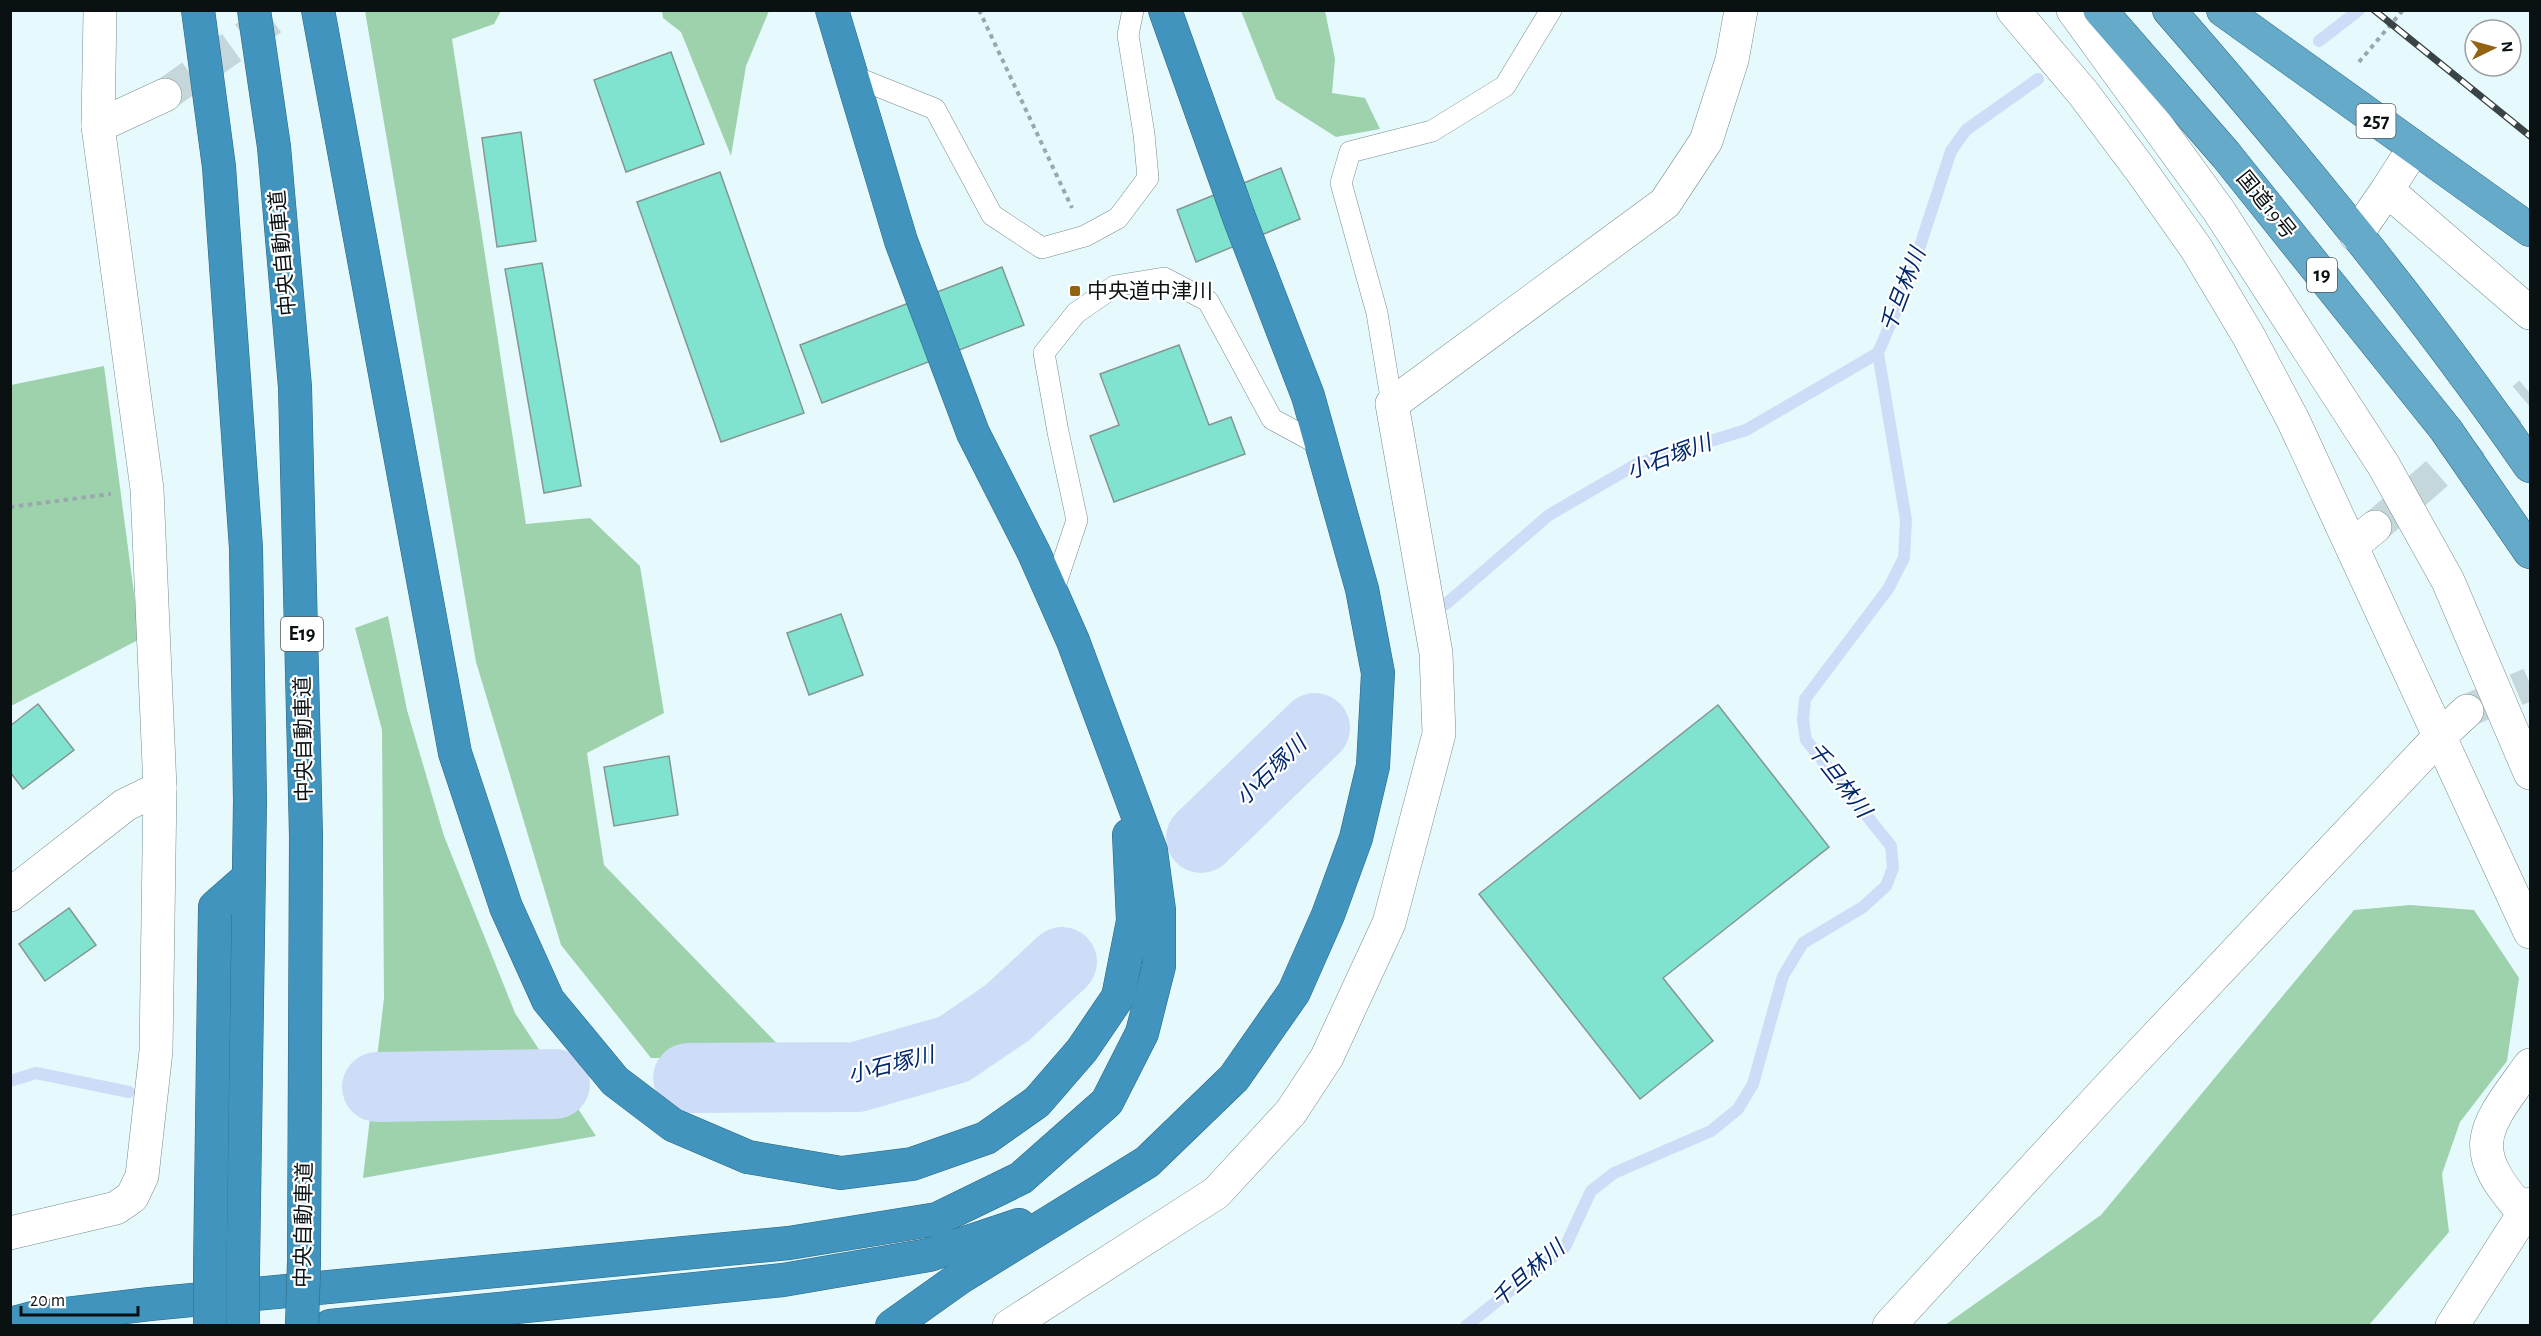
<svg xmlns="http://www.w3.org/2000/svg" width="2541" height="1336" viewBox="0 0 2541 1336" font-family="'Alegreya Sans','Noto Sans JP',sans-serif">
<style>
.green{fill:#9ed2ad}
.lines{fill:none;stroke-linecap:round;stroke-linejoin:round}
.stream{stroke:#cdddf7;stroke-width:12}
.river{stroke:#cdddf7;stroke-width:70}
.building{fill:#7fe3d0;stroke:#859692;stroke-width:1.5}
.minor-tunnel{stroke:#c5d7da;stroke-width:33;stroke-dasharray:33 16;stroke-linecap:butt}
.service-casing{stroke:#7a8c8e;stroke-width:22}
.minor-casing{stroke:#7a8c8e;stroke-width:34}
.tertiary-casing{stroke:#7a8c8e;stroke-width:34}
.trunk-casing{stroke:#2d6681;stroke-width:34}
.motorway-casing{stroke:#2d6681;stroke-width:34}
.path{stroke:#99a8ab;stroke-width:4;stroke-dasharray:4.5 4.5;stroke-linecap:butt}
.service{stroke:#fff;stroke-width:21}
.minor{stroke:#fff;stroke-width:33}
.tertiary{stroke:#fff;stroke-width:33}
.trunk{stroke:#66aaca;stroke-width:33}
.motorway{stroke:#4094bd;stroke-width:33}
.rail-casing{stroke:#3a4446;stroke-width:7}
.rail{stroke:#fff;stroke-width:4.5;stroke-dasharray:14;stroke-linecap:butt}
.motorway-bridge-casing{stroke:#2d6681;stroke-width:34;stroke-linecap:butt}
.motorway-bridge{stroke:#4094bd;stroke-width:33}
.poi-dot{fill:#936312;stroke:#fff;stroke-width:2}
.labels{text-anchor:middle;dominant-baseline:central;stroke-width:4.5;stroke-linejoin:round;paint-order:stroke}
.shield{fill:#fff;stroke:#545859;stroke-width:1.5}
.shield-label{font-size:20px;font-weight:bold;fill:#0a1112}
.street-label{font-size:21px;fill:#0a1112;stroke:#fff}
.poi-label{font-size:21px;fill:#0a1112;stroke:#fff;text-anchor:start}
.water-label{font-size:22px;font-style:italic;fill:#00286d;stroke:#fff}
</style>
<rect width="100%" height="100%" fill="#e6fafd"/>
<!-- green -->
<g class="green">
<path d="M365,11H501L494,24L452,39L526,524L590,518L640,566L664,713L587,753L604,865L790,1057L651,1058L561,945L476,662Z"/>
<path d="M662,11H769L746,66L731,156L681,32L663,18Z"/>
<path d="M1241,11H1325L1335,59L1332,93L1365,98L1380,129L1336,137L1276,99Z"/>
<path d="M104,366L140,639L11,706V385Z"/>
<path d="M388,616L407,710L444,836L515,1013L596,1136L363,1178L384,998L382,730L355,628Z"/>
<path d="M2410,905L2474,910L2519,978L2507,1061L2460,1122L2442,1174L2449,1232L2369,1325H1945L2101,1215L2354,910Z"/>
</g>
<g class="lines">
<!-- stream -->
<g class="stream">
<path d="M2319,41L2359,10"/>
<path d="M1446,604L1549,515L1637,464L1746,430L1878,353"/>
<path d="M10,1081L36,1073L129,1092"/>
<path d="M1466,1326L1565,1247L1591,1191L1614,1173L1711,1131L1738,1109L1753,1084L1783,976L1803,943L1863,907L1886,886L1893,868L1891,846L1806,740L1803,720L1805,699L1888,589L1904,558L1906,520L1878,353L1908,283L1951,151L1966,130L2038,79"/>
</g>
<!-- river -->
<g class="river">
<path d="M1201,838L1315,728"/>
<path d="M688,1078L857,1077L954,1049L1007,1013L1062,962"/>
<path d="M377,1087L555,1084"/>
</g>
</g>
<!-- building -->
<g class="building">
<path d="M671,52L704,144L626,172L594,80Z"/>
<path d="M521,132L536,241L497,247L482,138Z"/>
<path d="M1281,168L1300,219L1196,262L1177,210Z"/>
<path d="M720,172L804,413L721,442L637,202Z"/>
<path d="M542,263L581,486L544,493L505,269Z"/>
<path d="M1002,267L1024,325L822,403L800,345Z"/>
<path d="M1179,345L1209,425L1231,417L1245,454L1114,502L1090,436L1119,425L1100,374Z"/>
<path d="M841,614L863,675L809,695L787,633Z"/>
<path d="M38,704L74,750L23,789L10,772V726Z"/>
<path d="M1718,705L1829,847L1663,978L1713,1041L1640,1099L1479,894Z"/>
<path d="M669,756L678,815L614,826L604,767Z"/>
<path d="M69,908L96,945L45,981L19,944Z"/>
</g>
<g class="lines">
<!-- minor-tunnel -->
<g class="minor-tunnel">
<path d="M165,95L284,10"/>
<path d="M2375,527L2530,393"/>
<path d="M2471,709L2530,684"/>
</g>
<defs>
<g id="service">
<path d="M850,75L935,109L992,215L1042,248L1085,236L1118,218L1148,178L1144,134L1128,35L1133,10"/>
<path d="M1392,404L1377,313L1341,183L1350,152L1432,131L1505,86L1551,10"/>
<path d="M1052,595L1077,520L1058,432L1044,353L1076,313L1115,286L1164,278L1208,301L1272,419L1322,446"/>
</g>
<g id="minor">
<path d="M2013,10L2083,93L2140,169L2196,248L2248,335L2293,420L2530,932"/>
<path d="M2073,10L2219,211L2384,466L2448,581L2530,773"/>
<path d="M98,126L100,10"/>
<path d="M2414,148L2387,190L2530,313"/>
<path d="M2356,235L2387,190"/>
<path d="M2352,546L2375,527"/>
<path d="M10,895L125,805L160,788"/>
<path d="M2525,1214C2464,1147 2483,1130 2530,1065"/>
<path d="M10,1233L116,1208L132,1197L142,1176L156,1051L160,788L147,489L98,126L165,95"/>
<path d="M1009,1326L1216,1193L1291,1112L1327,1057L1389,923L1439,734L1436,653L1392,404L1665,203L1706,141L1732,60L1741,10"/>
<path d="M1889,1326L2108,1088L2439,737L2467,711"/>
</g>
<path id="tertiary" d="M2452,1326L2530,1204"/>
<g id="trunk">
<path d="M2100,10L2226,155L2446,430L2530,552"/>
<path d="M2169,10C2296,156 2420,307 2530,466"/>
<path d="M2223,10L2530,230"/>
</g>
<g id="motorway">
<path d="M198,10L219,167L246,548L250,801L243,1269"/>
<path d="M254,10L274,147L295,387L306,836L304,1261"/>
<path d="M318,10L455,753L506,907L548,1000L615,1081L673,1125L748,1157L841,1173L912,1164L986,1138L1037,1102L1082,1050L1118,997L1133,921L1129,835"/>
<path d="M210,1271L215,907L249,877"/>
<path d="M10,1324L33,1318L150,1304L789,1243L937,1219L1021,1178L1107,1102L1142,1033L1159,966V910L1151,851L1073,641L1034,553L973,433L901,241L832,10"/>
<path d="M330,1326L783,1280L929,1255L1019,1225"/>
<path d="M892,1326L961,1277L1147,1162L1234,1078L1294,992L1328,915L1356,838L1373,766L1378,673L1362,589L1308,396L1240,220L1165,10"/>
</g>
</defs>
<!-- service casing -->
<use href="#service" class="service-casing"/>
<!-- minor casing -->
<use href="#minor" class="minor-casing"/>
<!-- tertiary casing -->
<use href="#tertiary" class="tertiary-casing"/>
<!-- trunk casing -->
<use href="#trunk" class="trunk-casing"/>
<!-- motorway casing -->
<use href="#motorway" class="motorway-casing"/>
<!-- path -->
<g class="path">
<path d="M979,10L1072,208"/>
<path d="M2359,62L2403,10"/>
<path d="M10,507L111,494"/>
</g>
<!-- service -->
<use href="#service" class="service"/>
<!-- minor -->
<use href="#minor" class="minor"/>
<!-- tertiary -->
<use href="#tertiary" class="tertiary"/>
<!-- trunk -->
<use href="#trunk" class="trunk"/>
<!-- motorway -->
<use href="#motorway" class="motorway"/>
<defs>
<path id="rail" d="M2374,10L2530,136"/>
</defs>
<!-- rail casing -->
<use href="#rail" class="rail-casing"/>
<!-- rail -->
<use href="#rail" class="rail"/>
<defs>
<g id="motorway-bridge">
<path d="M210,1326V1271"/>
<path d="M243,1326V1269"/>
<path d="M302,1326L304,1261"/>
</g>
</defs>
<!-- motorway-bridge casing -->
<use href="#motorway-bridge" class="motorway-bridge-casing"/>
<!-- motorway-bridge -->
<use href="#motorway-bridge" class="motorway-bridge"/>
</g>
<!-- markers -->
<rect class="poi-dot" x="1069" y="285" width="12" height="12" rx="3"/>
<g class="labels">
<!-- shield labels -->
<g class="shield">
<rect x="2356.5" y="104" width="39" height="34" rx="4.5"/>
<rect x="2307" y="258" width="30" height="34" rx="4.5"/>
<rect x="281" y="617" width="42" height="34" rx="4.5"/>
</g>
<g class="shield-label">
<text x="2376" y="121">257</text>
<text x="2322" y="275">19</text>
<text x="302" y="634">E19</text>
</g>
<!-- street labels -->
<g class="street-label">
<text transform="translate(2266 205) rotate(51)">国道19号</text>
<text transform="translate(283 253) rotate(-95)">中央自動車道</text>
<text transform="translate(304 739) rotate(-91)">中央自動車道</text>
<text transform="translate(304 1225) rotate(-89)">中央自動車道</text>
</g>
<!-- poi labels -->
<g class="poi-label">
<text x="1087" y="291">中央道中津川</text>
</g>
<!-- water labels -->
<g class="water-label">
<text transform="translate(1903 290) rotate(-69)">千旦林川</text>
<text transform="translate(1669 457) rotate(-20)">小石塚川</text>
<text transform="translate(1271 771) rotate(-44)">小石塚川</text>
<text transform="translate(1839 780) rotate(52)">千旦林川</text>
<text transform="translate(891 1065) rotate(-14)">小石塚川</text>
<text transform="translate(1528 1274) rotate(-41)">千旦林川</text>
</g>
</g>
<!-- border -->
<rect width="2541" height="1336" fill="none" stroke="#0a1112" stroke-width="24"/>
<!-- north arrow -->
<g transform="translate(2493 48) rotate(85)"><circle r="28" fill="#ffffff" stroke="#9da0a0" stroke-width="1.5"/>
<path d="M0-4.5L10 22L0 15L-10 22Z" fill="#936312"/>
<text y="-9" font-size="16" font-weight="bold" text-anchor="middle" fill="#0a1112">N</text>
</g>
<!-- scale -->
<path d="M21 1306v9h117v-9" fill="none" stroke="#0a1112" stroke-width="3"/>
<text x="30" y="1306" font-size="18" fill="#0a1112" stroke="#ffffff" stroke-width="4.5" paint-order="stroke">20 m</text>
</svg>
